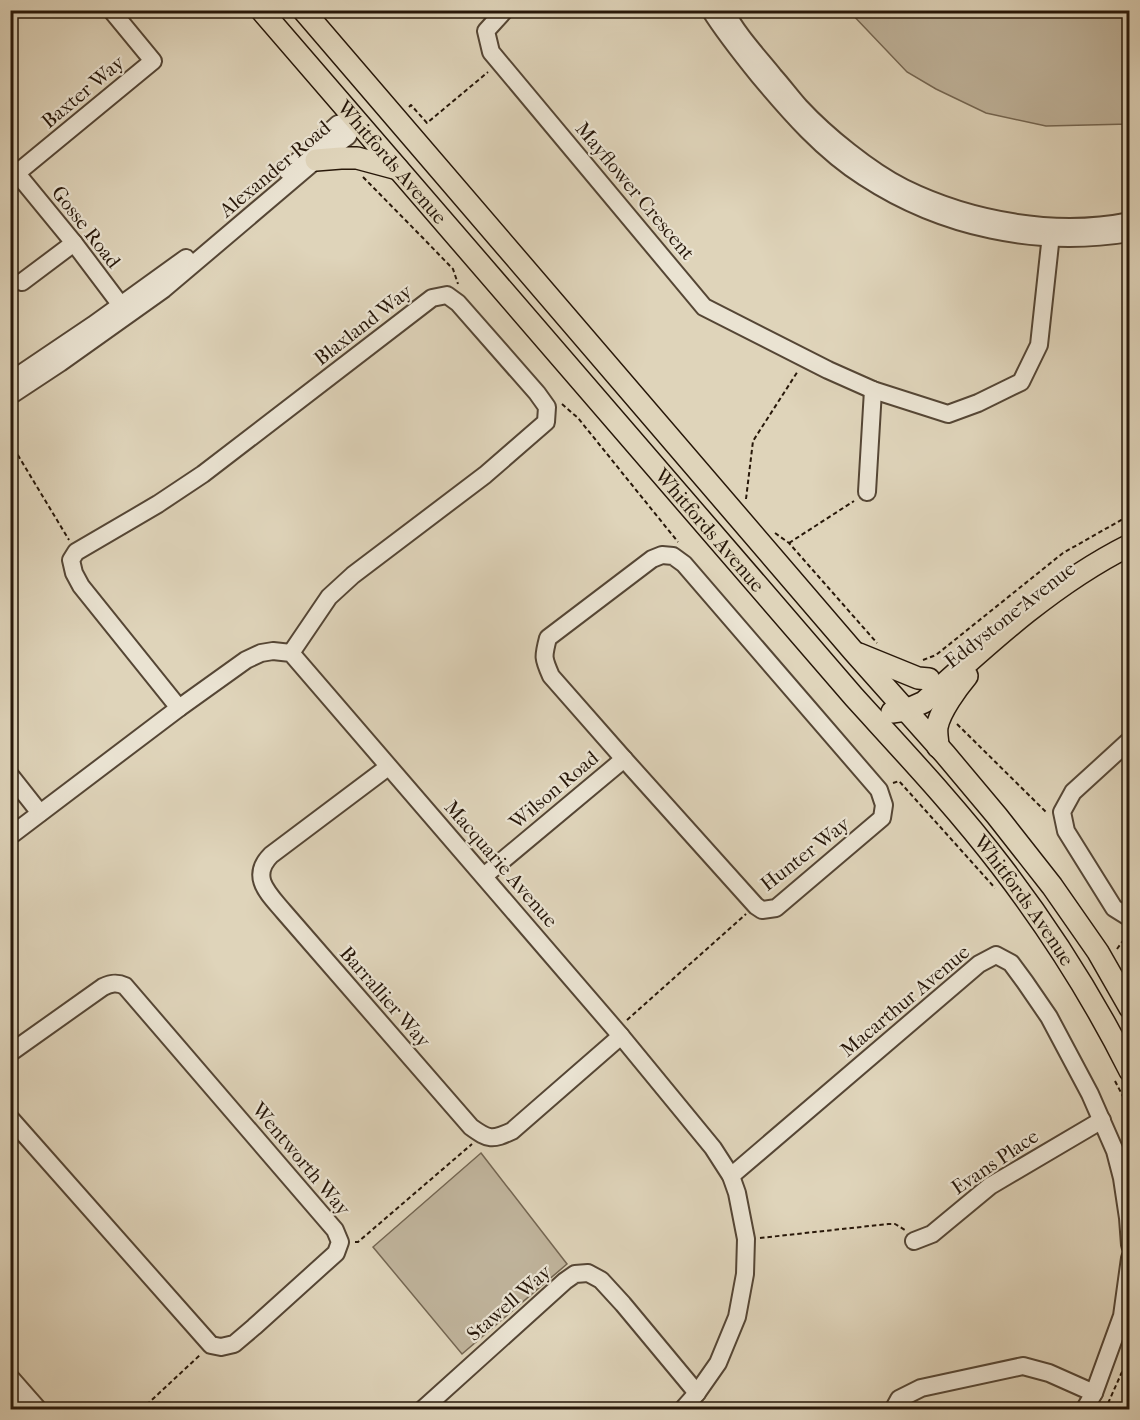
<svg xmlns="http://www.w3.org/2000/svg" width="1140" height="1420" viewBox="0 0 1140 1420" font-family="'IM FELL French Canon',serif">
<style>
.green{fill:#c0b49c;stroke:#746652;stroke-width:1.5}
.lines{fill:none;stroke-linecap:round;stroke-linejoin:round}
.minor-casing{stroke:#554635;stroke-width:20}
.major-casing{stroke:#271709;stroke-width:24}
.path{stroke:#271709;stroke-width:2;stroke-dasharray:4.5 3;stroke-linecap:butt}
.minor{stroke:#eae3d2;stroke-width:16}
.major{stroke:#dfd4ba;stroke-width:21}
.labels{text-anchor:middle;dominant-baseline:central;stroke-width:4.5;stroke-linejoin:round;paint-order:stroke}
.street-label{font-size:20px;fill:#271709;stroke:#eae3d2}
</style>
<rect width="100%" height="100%" fill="#dfd4ba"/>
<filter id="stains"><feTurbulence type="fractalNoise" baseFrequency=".00333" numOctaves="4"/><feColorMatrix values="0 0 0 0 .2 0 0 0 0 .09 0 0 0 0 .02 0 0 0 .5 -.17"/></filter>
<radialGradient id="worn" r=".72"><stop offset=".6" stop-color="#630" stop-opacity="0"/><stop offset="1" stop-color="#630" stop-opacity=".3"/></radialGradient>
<!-- green -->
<g class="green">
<path d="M849,11H1129V124L1046,126L986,113L936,89L907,72Z"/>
<path d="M481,1153L567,1264L462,1354L373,1247Z"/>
</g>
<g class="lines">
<defs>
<g id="minor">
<path d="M505,10L486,31L491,52L704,307L828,370L873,390L948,414L978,403L1021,382L1039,345L1050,244L1049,227"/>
<path d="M710,10C725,34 742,55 759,76C790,113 823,151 864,177C942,228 1037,248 1130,233"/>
<path d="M725,10C737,34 757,55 774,76C783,86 791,97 800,107C826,135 870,171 904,188C971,221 1056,236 1130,221"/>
<path d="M10,165L74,243L126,312"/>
<path d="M287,171L338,124L355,119"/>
<path d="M17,173L153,61L111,10"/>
<path d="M22,282L74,243"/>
<path d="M10,381L93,325L186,258"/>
<path d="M10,396L60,363L164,289L316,160L348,136L355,119"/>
<path d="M867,492L873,390"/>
<path d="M662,555L673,556L684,564L879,790L884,805L882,818L776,908L762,910L756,906L624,759L551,676C543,658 543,657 548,638L652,559Z"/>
<path d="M179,708L81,586L74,573L71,560L76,552L158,504L203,474L432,298L447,295L458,303L537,393L547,407L546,422L485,475L353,575L329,597L291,653"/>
<path d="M1130,740L1073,792L1062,812L1066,831L1114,908L1130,918"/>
<path d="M388,767L271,855C249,877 269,894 284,912L471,1127C489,1140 492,1140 512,1131L621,1036"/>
<path d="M10,775L40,813"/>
<path d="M10,836L179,708L246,660L261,653L273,651L291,653L621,1036L713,1148L731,1176L737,1193L746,1239L745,1274L737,1317L718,1363L697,1393L682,1410"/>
<path d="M484,876L624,759"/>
<path d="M10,1053L103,987C111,983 117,982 125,986L335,1230L340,1242L336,1253L254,1327L234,1344L221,1347L211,1345L10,1118"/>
<path d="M731,1176L979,964L996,955L1011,963L1025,982L1049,1017L1090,1094L1115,1151L1122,1178L1128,1218L1130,1245"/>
<path d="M914,1241L932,1234L990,1186L1102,1120"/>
<path d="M10,1377L39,1410"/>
<path d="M10,1395L23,1410"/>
<path d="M422,1410L565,1281L575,1274L588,1273L601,1280L623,1304L697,1393"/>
<path d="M893,1410L899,1399L921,1388L1023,1366L1049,1373L1094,1393"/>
<path d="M1084,1410L1094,1393L1122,1316L1130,1258"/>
</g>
<g id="major">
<path id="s1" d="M261,10L854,697C904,752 956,807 1001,866C1050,930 1094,999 1130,1071"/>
<path d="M303,10L854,652L945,754L997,816L1052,886L1098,952L1130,1008"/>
<path d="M316,160L341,158H357L398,169"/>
<path d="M859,654L918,678L929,679"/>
<path d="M892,712L906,710L924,702C988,644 1052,584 1130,545"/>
<path d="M938,747C938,741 936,733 937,727C940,711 957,688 967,676"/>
</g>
</defs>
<!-- minor casing -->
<use href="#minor" class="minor-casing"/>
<!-- major casing -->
<use href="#major" class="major-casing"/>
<!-- path -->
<g class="path">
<path d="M409,107L411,105L427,123L488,72"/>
<path d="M363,177L421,236L453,269L458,284"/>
<path d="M562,404L578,418L678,542"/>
<path d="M10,442L69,540"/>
<path d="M746,499L753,441L798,371"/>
<path d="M775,533L789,543L877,643"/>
<path d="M789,543L854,501"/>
<path d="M923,660L936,655L1063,553L1130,515"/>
<path d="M957,724L1047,813"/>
<path d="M893,783L899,781L995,888"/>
<path d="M1117,949L1122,942L1130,936"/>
<path d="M627,1020L746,914"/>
<path d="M10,1021L18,1031"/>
<path d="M1115,1081L1130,1110"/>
<path d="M760,1238L888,1224H895L905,1230"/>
<path d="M355,1242H358L472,1144"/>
<path d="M706,1405L710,1410"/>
<path d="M141,1410L200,1355"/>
<path d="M1105,1410L1130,1354"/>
</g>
<!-- minor -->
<use href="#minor" class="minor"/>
<!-- major -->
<use href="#major" class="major"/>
</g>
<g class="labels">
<!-- street labels -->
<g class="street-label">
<text transform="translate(83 92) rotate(-40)">Baxter Way</text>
<text stroke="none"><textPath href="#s1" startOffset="201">Whitfords Avenue</textPath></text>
<text transform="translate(275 169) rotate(-40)">Alexander Road</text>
<text transform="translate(635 191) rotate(50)">Mayflower Crescent</text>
<text transform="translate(86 227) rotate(52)">Gosse Road</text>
<text transform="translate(363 325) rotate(-38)">Blaxland Way</text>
<text stroke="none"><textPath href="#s1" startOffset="687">Whitfords Avenue</textPath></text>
<text transform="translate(1010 615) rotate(-38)">Eddystone Avenue</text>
<text transform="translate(554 790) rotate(-40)">Wilson Road</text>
<text transform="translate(805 854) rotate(-38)">Hunter Way</text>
<text transform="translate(501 864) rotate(49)">Macquarie Avenue</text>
<text stroke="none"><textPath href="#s1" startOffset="1173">Whitfords Avenue</textPath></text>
<text transform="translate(385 997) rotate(49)">Barrallier Way</text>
<text transform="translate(905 1001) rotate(-40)">Macarthur Avenue</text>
<text transform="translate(301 1159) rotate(50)">Wentworth Way</text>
<text transform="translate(995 1162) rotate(-34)">Evans Place</text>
<text transform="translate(509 1303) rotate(-41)">Stawell Way</text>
</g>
</g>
<!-- margin -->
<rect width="1140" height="1420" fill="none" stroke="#dfd4ba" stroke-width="36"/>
<rect x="12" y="12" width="1116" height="1396" fill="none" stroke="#271709" stroke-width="3"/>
<rect x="18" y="18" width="1104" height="1384" fill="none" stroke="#271709" stroke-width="1.5"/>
<rect width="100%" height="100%" filter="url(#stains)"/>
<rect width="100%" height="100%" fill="url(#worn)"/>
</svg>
